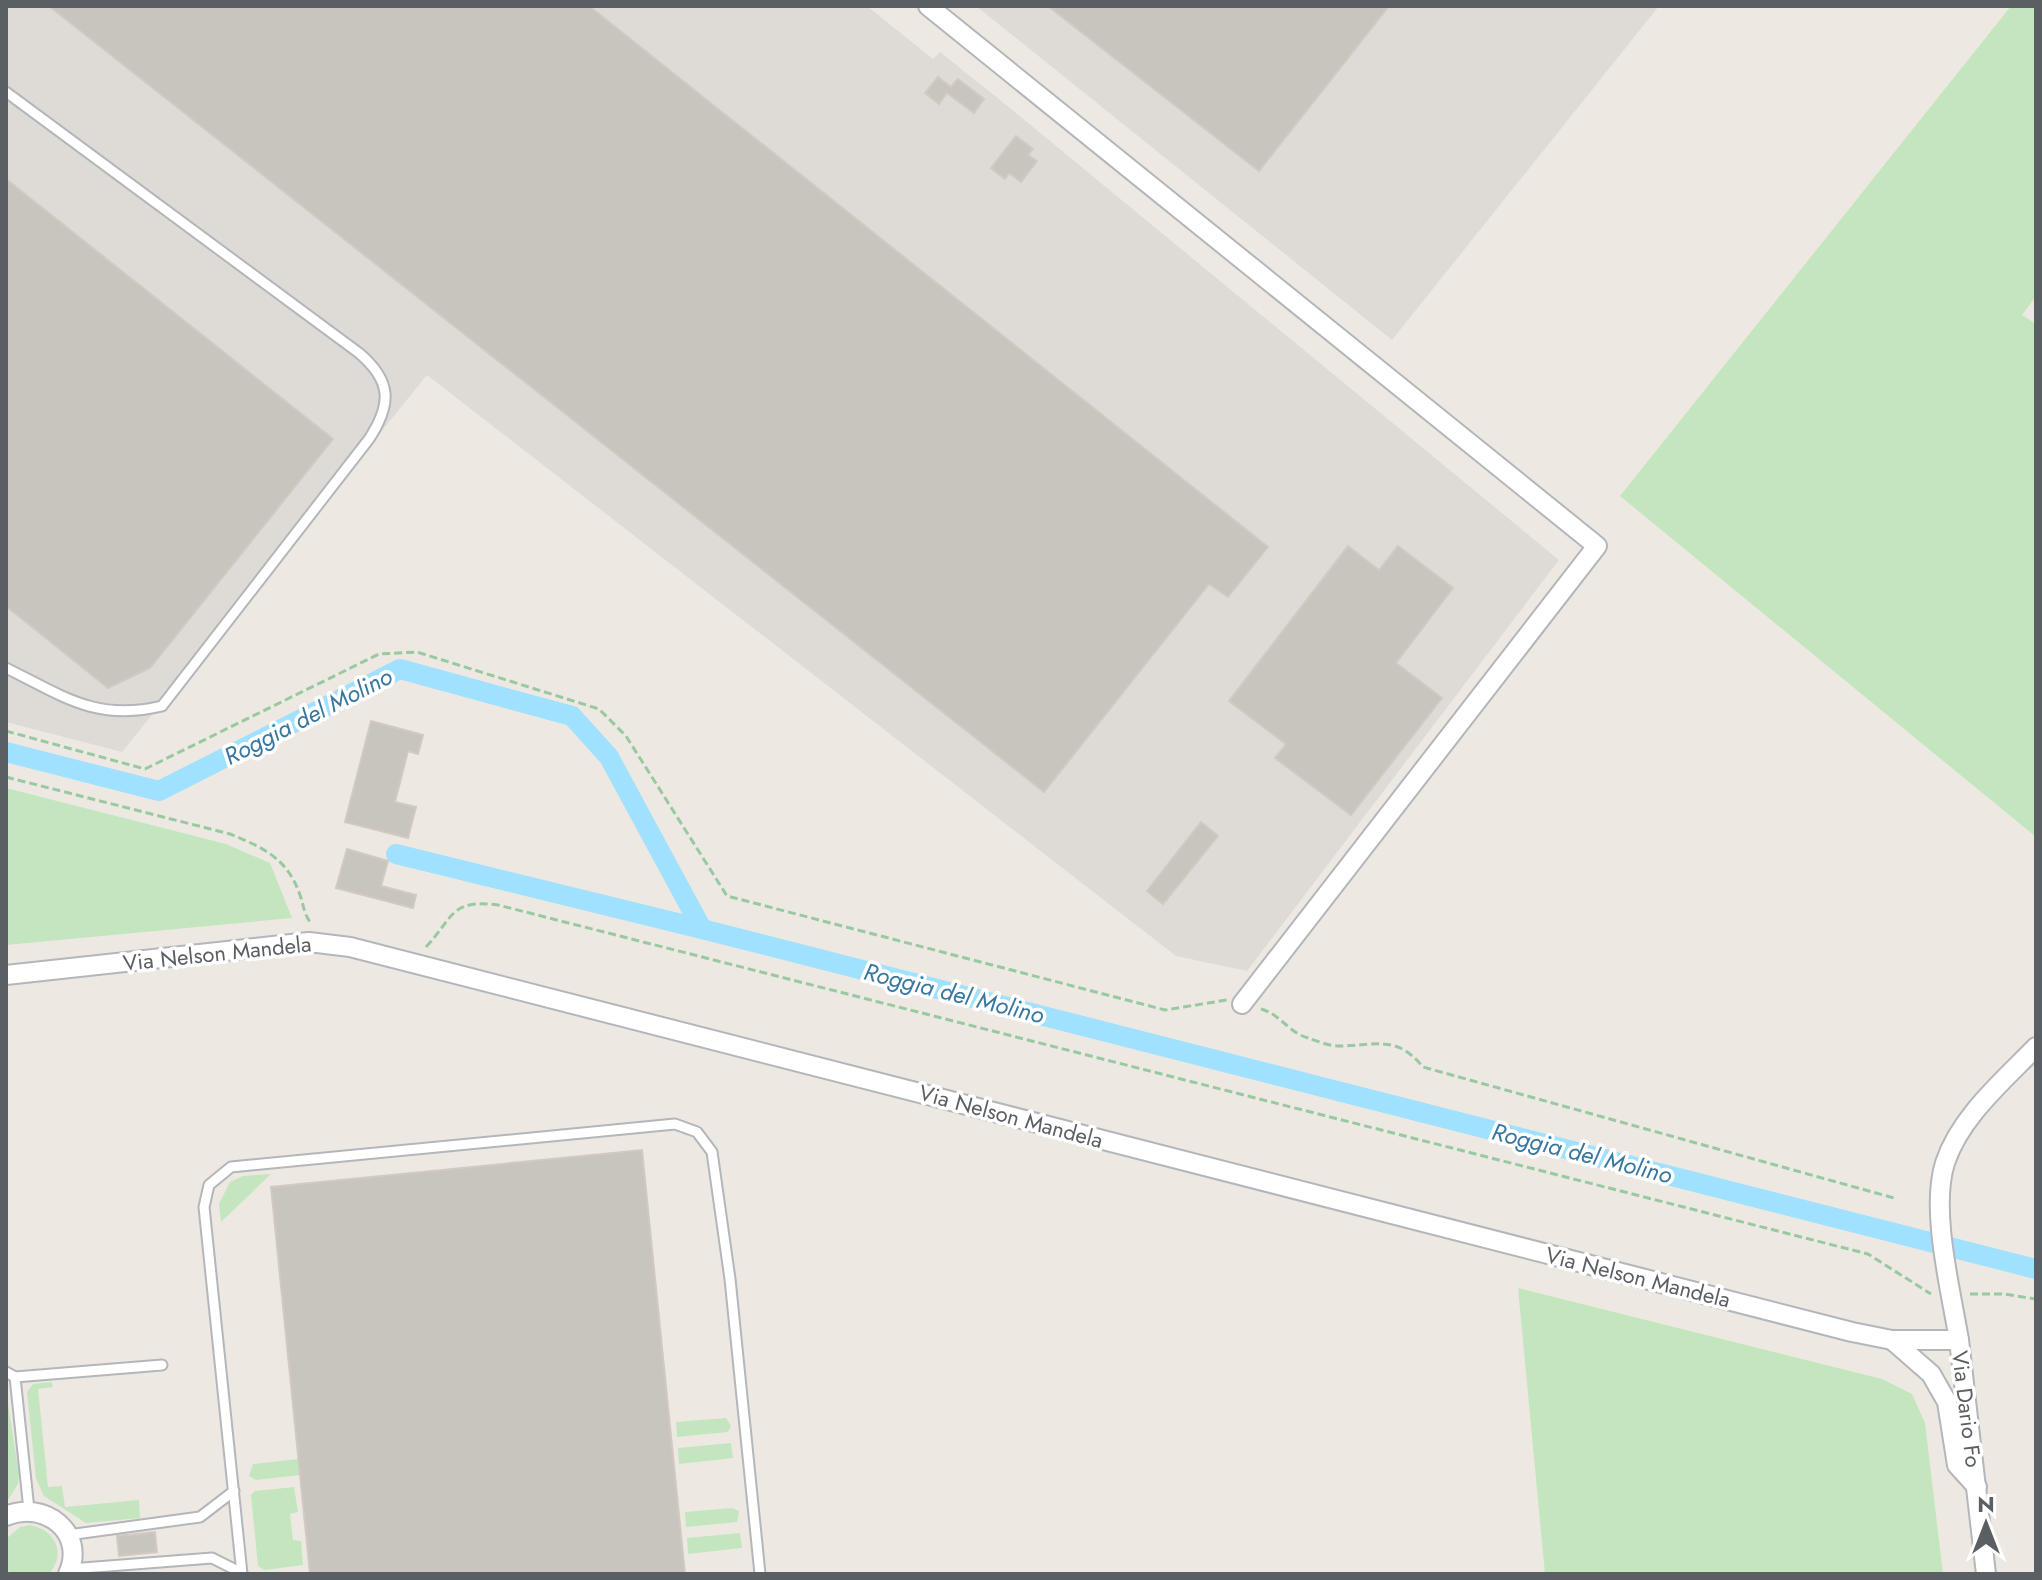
<svg xmlns="http://www.w3.org/2000/svg" width="2042" height="1580" viewBox="0 0 2042 1580" font-family="Jost,sans-serif">
<style>
.industrial{fill:#dedbd6}
.green{fill:#c3e6be}
.lines{fill:none;stroke-linecap:round;stroke-linejoin:round}
.canal{stroke:#a0e1ff;stroke-width:20}
.building{fill:#c8c4be;stroke:#d2cac0;stroke-width:2}
.service-casing{stroke:#b3b6ba;stroke-width:13}
.minor-casing{stroke:#b3b6ba;stroke-width:22}
.path{stroke:#98c9a0;stroke-width:3;stroke-dasharray:8 4;stroke-linecap:butt}
.service{stroke:#fff;stroke-width:9}
.minor{stroke:#fff;stroke-width:18}
.labels{text-anchor:middle;dominant-baseline:central;stroke-width:7;stroke-linejoin:round;paint-order:stroke}
.street-label{font-size:22px;fill:#5a5f63;stroke:#fff}
.water-label{font-size:24px;font-style:italic;fill:#3777a0;stroke:#fff}
</style>
<rect width="100%" height="100%" fill="#ede9e2"/>
<!-- industrial -->
<g class="industrial">
<path d="M6,6H867L933,59L940,52L1005,104L1559,560L1247,971L1176,956L427,375L122,752L6,722Z"/>
<path d="M976,6H1659L1392,340Z"/>
</g>
<!-- green -->
<g class="green">
<path d="M2011,6H2036V296L2022,315L2036,324V837L1620,496Z"/>
<path d="M6,788L226,844L270,863L292,918L6,945Z"/>
<path d="M271,1174L221,1222L219,1204L230,1182L243,1176Z"/>
<path d="M1518,1288L1882,1379L1912,1394L1925,1423L1943,1574H1545Z"/>
<path d="M52,1382L53,1387L38,1389L48,1487L62,1486L65,1507L139,1500L140,1518L86,1523L44,1496L36,1479L27,1392L33,1384Z"/>
<path d="M6,1391L19,1474L18,1484L6,1503Z"/>
<path d="M726,1418L731,1426L728,1432L677,1437L676,1422Z"/>
<path d="M731,1443L733,1458L679,1464L678,1448Z"/>
<path d="M298,1459L300,1475L256,1480L249,1476L253,1464Z"/>
<path d="M294,1487L298,1512L290,1514L293,1540L301,1541L303,1565L264,1570L258,1566L251,1495L255,1491Z"/>
<path d="M732,1508L739,1511L737,1522L686,1527L685,1512Z"/>
<path d="M30,1525C55,1530 67,1553 49,1574H11L6,1568V1539L20,1527Z"/>
<path d="M740,1533L742,1548L688,1554L687,1538Z"/>
</g>
<g class="lines">
<!-- canal -->
<g class="canal">
<path d="M6,752L159,791L400,669L572,716L609,757L702,929L2036,1269"/>
<path d="M396,854L702,929"/>
</g>
</g>
<!-- building -->
<g class="building">
<path d="M49,6H589L1268,547L1228,597L1209,584L1044,792Z"/>
<path d="M1048,6H1389L1259,171Z"/>
<path d="M938,77L951,87L958,79L984,99L974,113L947,93L939,104L925,93Z"/>
<path d="M1016,136L1033,149L1028,155L1037,161L1021,182L1009,173L1005,179L991,168Z"/>
<path d="M6,179L333,439L150,668L108,688L6,606Z"/>
<path d="M1348,546L1379,570L1398,546L1453,588L1396,663L1442,698L1351,815L1275,758L1286,744L1229,701Z"/>
<path d="M371,721L423,735L418,754L408,751L395,802L416,807L408,838L345,822Z"/>
<path d="M1201,822L1218,836L1163,904L1147,891Z"/>
<path d="M347,849L388,861L381,886L416,895L413,908L336,888Z"/>
<path d="M642,1150L685,1574H310L271,1187Z"/>
<path d="M155,1532L157,1552L119,1556L117,1536Z"/>
</g>
<g class="lines">
<defs>
<g id="service">
<path d="M6,92L359,353C392,381 392,404 369,439L162,706C96,722 63,696 6,668"/>
<path d="M6,1372L15,1377L162,1365"/>
<path d="M15,1377L29,1510"/>
<path d="M68,1535L200,1517L234,1491"/>
<path d="M70,1569L212,1558L242,1573"/>
<path d="M242,1574L204,1207L209,1185L231,1167L675,1124L697,1132L712,1152L730,1279L760,1574"/>
</g>
<g id="minor">
<path d="M928,6L1597,546L1242,1004"/>
<path d="M6,975L309,942L350,947L1852,1332L1892,1340H1959C1951,1291 1930,1210 1945,1163C1960,1117 2004,1080 2036,1047"/>
<path d="M1892,1340L1931,1374L1947,1402L1957,1465L1977,1487"/>
<path d="M1959,1340L1986,1574"/>
<path d="M6,1516C44,1500 87,1532 68,1574"/>
</g>
</defs>
<!-- service casing -->
<use href="#service" class="service-casing"/>
<!-- minor casing -->
<use href="#minor" class="minor-casing"/>
<!-- path -->
<g class="path">
<path d="M6,731L145,769L379,654L417,652L599,709L626,736L727,896L1165,1010L1227,1000"/>
<path d="M6,777L230,834C264,848 287,858 300,895C304,906 304,916 312,924"/>
<path d="M426,947C454,917 450,899 498,905L1868,1254L1931,1294"/>
<path d="M1261,1009C1280,1014 1289,1033 1308,1038C1317,1041 1329,1046 1338,1046C1376,1046 1396,1034 1423,1067L1894,1198"/>
<path d="M1970,1294H2004L2036,1299"/>
</g>
<!-- service -->
<use href="#service" class="service"/>
<!-- minor -->
<use href="#minor" class="minor"/>
</g>
<g class="labels">
<!-- street labels -->
<g class="street-label">
<text transform="translate(217 953) rotate(-6)">Via Nelson Mandela</text>
<text transform="translate(1011 1116) rotate(15)">Via Nelson Mandela</text>
<text transform="translate(1638 1277) rotate(14)">Via Nelson Mandela</text>
<text transform="translate(1967 1409) rotate(83)">Via Dario Fo</text>
</g>
<!-- water labels -->
<g class="water-label">
<text transform="translate(308 716) rotate(-27)">Roggia del Molino</text>
<text transform="translate(954 993) rotate(14)">Roggia del Molino</text>
<text transform="translate(1582 1153) rotate(14)">Roggia del Molino</text>
</g>
</g>
<!-- border -->
<rect width="2042" height="1580" fill="none" stroke="#5a5f63" stroke-width="16"/>
<!-- north arrow -->
<g transform="translate(1986 1524)" stroke="#ffffff" stroke-width="6" paint-order="stroke">
<path d="M0-6L14 30L0 20L-14 30Z" fill="#5a5f63"/>
<text y="-12" font-size="22" font-weight="bold" text-anchor="middle" fill="#5a5f63">N</text>
</g>
</svg>
